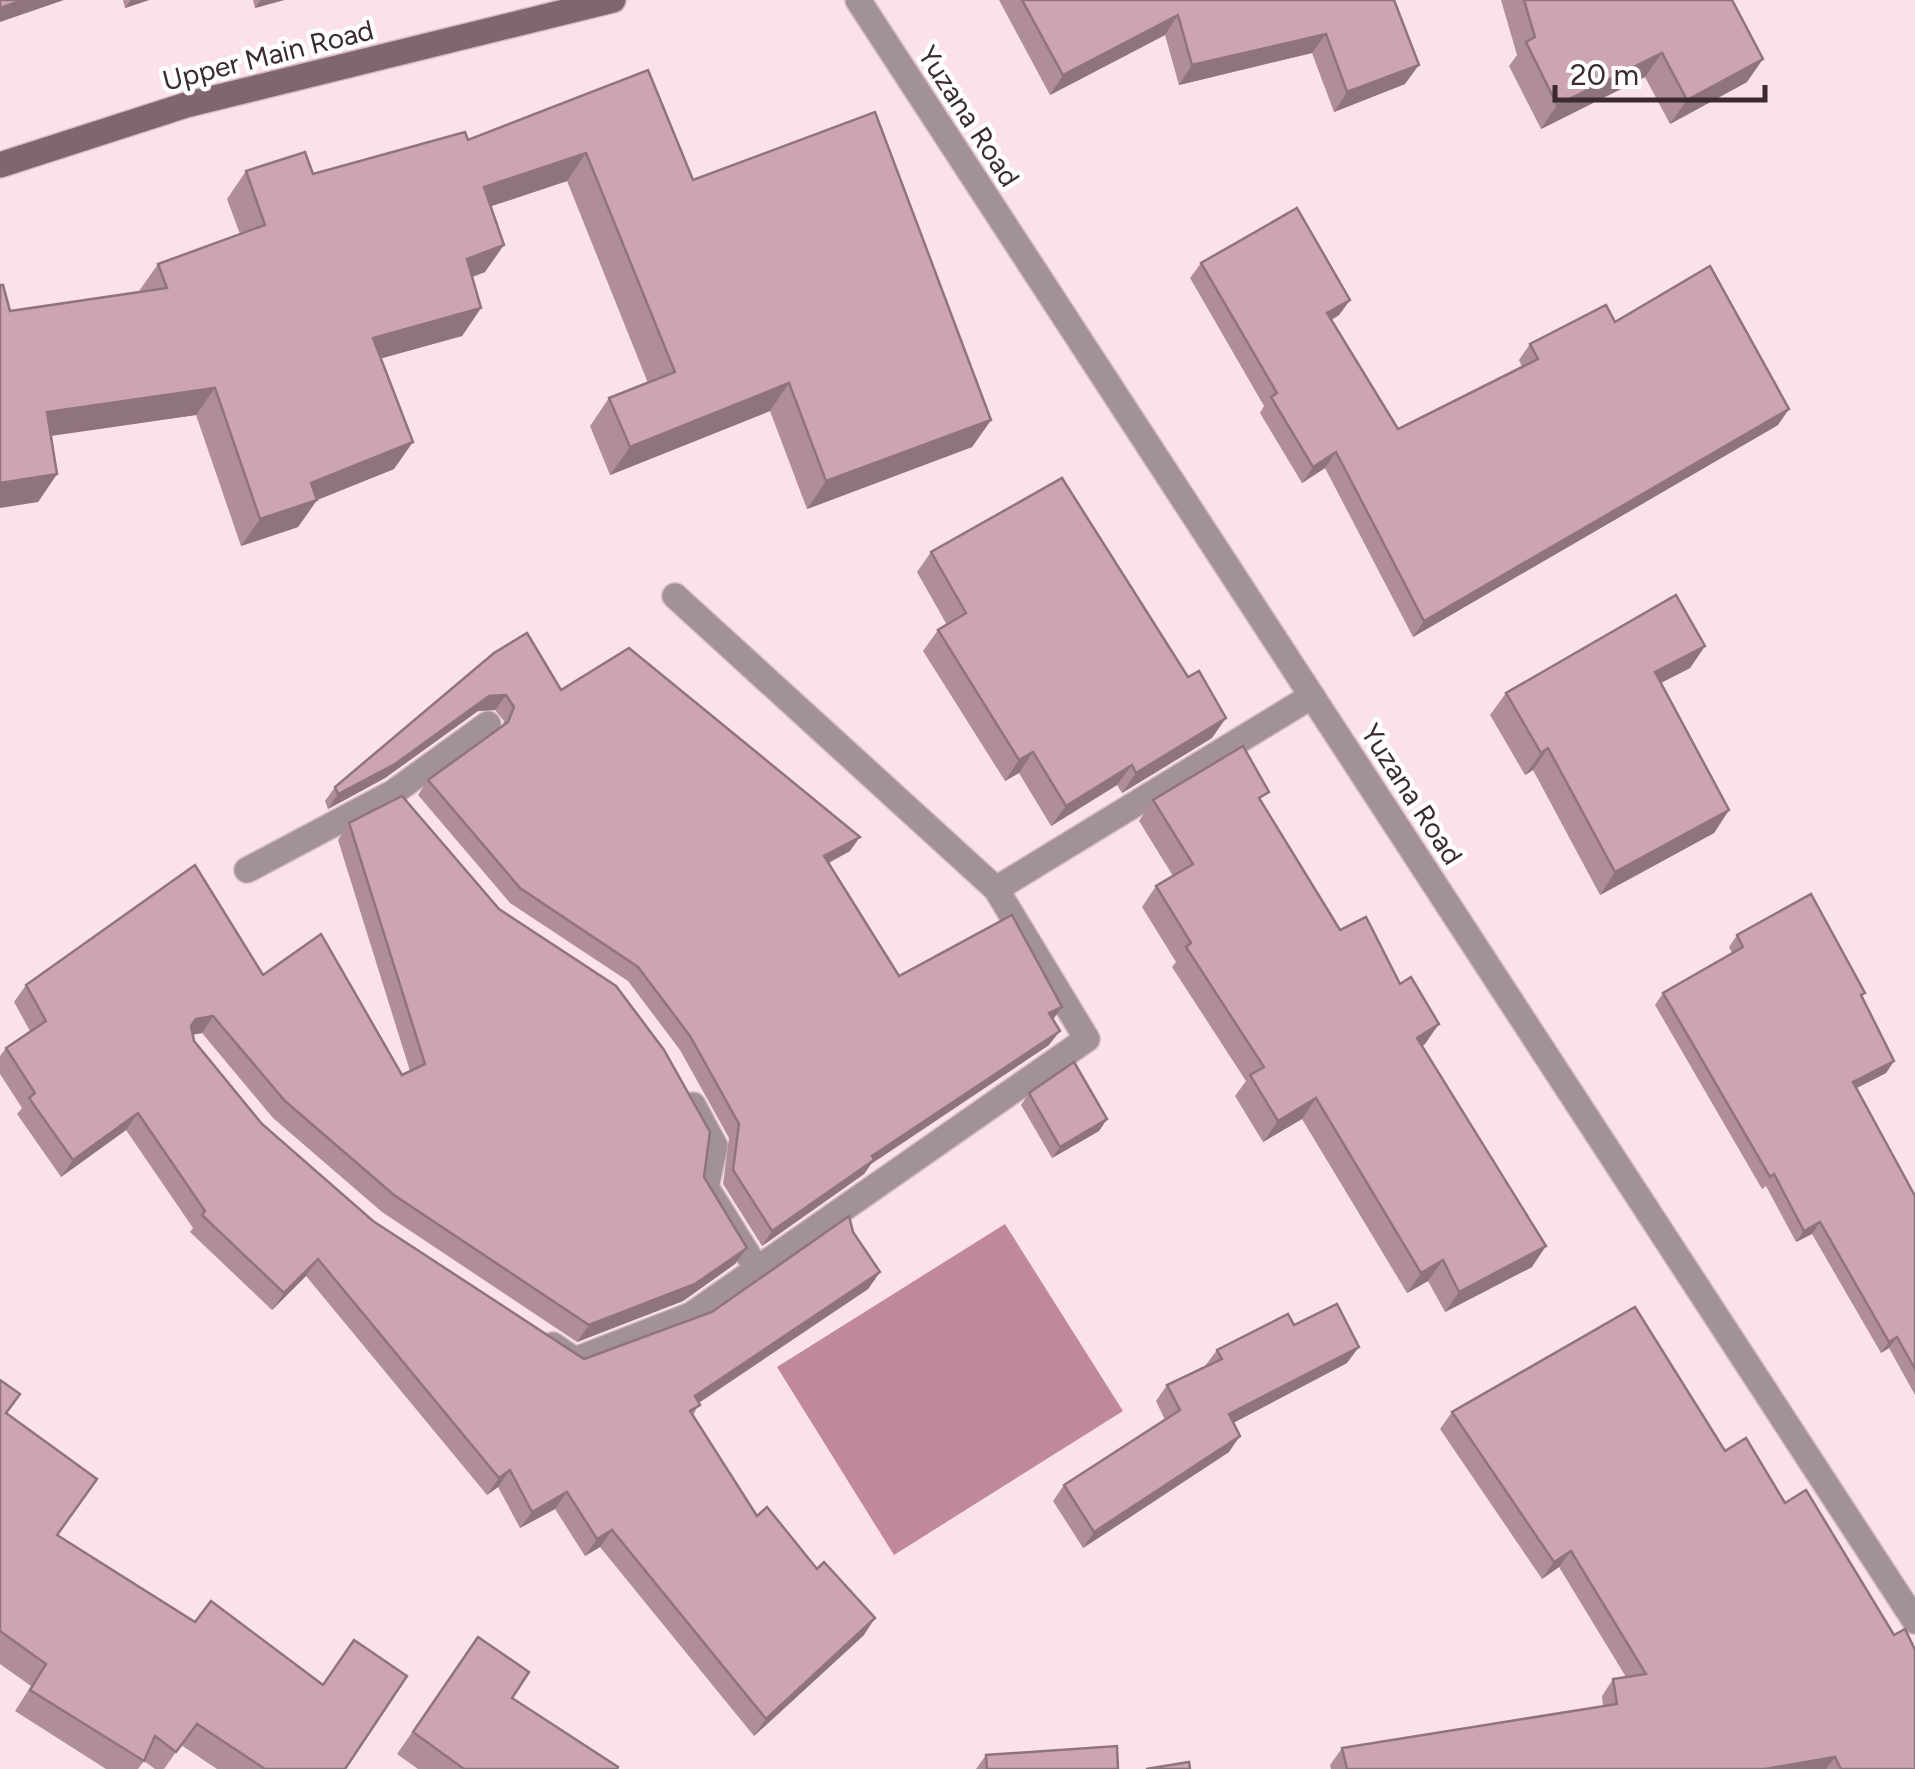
<svg xmlns="http://www.w3.org/2000/svg" width="1915" height="1769" viewBox="0 0 1915 1769" font-family="Figtree,sans-serif">
<style>
.water{fill:#bf899a}
.lines{fill:none;stroke-linecap:round;stroke-linejoin:round}
.service-casing{stroke:#d5bdc3;stroke-width:28}
.minor-casing{stroke:#d5bdc3;stroke-width:28}
.secondary-casing{stroke:#d5bdc3;stroke-width:28}
.service{stroke:#a29196;stroke-width:25}
.minor{stroke:#a29196;stroke-width:25}
.secondary{stroke:#80676e;stroke-width:25}
.wall{fill:#b08e98}
.shaded-wall{fill:#90747c}
.building{fill:#cda5b1;stroke:#90747c;stroke-width:2.5}
.labels{text-anchor:middle;dominant-baseline:central;stroke-width:9;stroke-linejoin:round;paint-order:stroke}
.street-label{font-size:28px;fill:#3b2b30;stroke:#fff}
</style>
<rect width="100%" height="100%" fill="#fbe1e8"/>
<!-- water -->
<path class="water" d="M1005,1224L1123,1411L894,1555L777,1367Z"/>
<g class="lines">
<defs>
<g id="service">
<path d="M675,596L996,889"/>
<path d="M247,870L394,792L488,724"/>
<path d="M693,1105L715,1146L706,1187L757,1269"/>
<path d="M553,1345L575,1360L691,1315L1087,1039L996,889L1312,696"/>
</g>
<path id="minor" d="M858,0L1915,1621"/>
<path id="secondary" d="M0,165L186,105L613,0"/>
</defs>
<!-- service casing -->
<use href="#service" class="service-casing"/>
<!-- minor casing -->
<use href="#minor" class="minor-casing"/>
<!-- secondary casing -->
<use href="#secondary" class="secondary-casing"/>
<!-- service -->
<use href="#service" class="service"/>
<!-- minor -->
<use href="#minor" class="minor"/>
<!-- secondary -->
<use href="#secondary" class="secondary"/>
</g>
<!-- wall -->
<g class="wall">
<path d="M123,0H149L125,8Z"/>
<path d="M253,0H284L255,8Z"/>
<path d="M999,0H1394L1405,84L1334,112L1312,53L1179,85L1165,35L1050,95Z"/>
<path d="M1501,0H1732L1747,82L1670,124L1645,77L1541,129L1509,66L1517,55Z"/>
<path d="M648,70L693,180L991,420L972,447L807,509L770,411L610,475L590,426L609,398L648,383L567,181L491,206L485,272L472,277L481,308L462,336L381,358L394,469L317,500L298,527L241,546L196,415L51,436L57,474L38,502L10,311L139,291L158,264L240,234L227,199L246,171L313,174L468,140Z"/>
<path d="M1201,263L1350,300L1339,315L1332,320L1398,429L1522,367L1519,360L1530,344L1615,322L1778,425L1413,637L1325,468L1302,483L1260,413L1264,406L1190,278Z"/>
<path d="M931,552L1212,738L1122,793L1117,785L1051,826L1019,773L1005,781L923,651L938,630L947,625L917,572Z"/>
<path d="M1705,646L1690,668L1661,683L1729,810L1714,833L1600,895L1533,770L1525,775L1490,715L1506,693Z"/>
<path d="M494,653L850,851L829,863L899,976L1053,1019L1049,1045L871,1164L864,1174L762,1246L723,1184L729,1138L680,1050L628,981L510,903L418,795L428,780L502,727L504,721L495,710L478,711L385,778L328,809L325,801L335,787Z"/>
<path d="M1153,800L1262,802L1340,930L1425,1044L1422,1046L1532,1267L1445,1312L1428,1281L1407,1293L1302,1119L1263,1142L1235,1096L1246,1081L1172,967L1176,962L1142,907L1156,886L1173,876L1139,821Z"/>
<path d="M349,823L704,1177L747,1248L735,1264L683,1301L577,1342L382,1212L273,1118L202,1033L193,1035L194,1041L262,1124L373,1221L584,1359L712,1312L853,1232L880,1272L868,1289L699,1403L693,1416L757,1516L864,1635L754,1736L600,1547L585,1556L555,1509L520,1528L498,1487L487,1495L306,1276L272,1310L190,1232L193,1228L126,1130L61,1177L17,1114L22,1108L0,1074V1056L6,1048L30,1031L14,1002L26,985L263,975L402,1075L410,1071L338,840Z"/>
<path d="M1737,935L1862,997L1894,1061L1886,1073L1856,1088L1915,1196V1395L1889,1348L1881,1353L1812,1234L1796,1242L1766,1186L1762,1189L1655,1005L1663,993L1732,953L1729,947Z"/>
<path d="M1029,1093L1107,1119L1099,1131L1052,1158L1021,1105Z"/>
<path d="M1294,1325L1347,1363L1233,1423L1229,1452L1083,1548L1053,1501L1064,1485L1165,1420L1156,1401L1167,1385L1205,1366L1217,1350Z"/>
<path d="M0,1380L7,1414L58,1535L345,1769H217L181,1745L164,1769H155L144,1761L138,1769H106L15,1711L31,1686L0,1664Z"/>
<path d="M1452,1412L1915,1769H1331L1330,1765L1342,1748L1603,1707L1602,1696L1613,1679L1626,1677L1559,1567L1542,1579L1440,1429Z"/>
<path d="M478,1637L512,1698L617,1769H418L397,1754Z"/>
<path d="M986,1755L1118,1769H976Z"/>
</g>
<!-- shaded-wall -->
<g class="shaded-wall">
<path d="M23,0H64L0,22V8Z"/>
<path d="M131,0H149L125,8Z"/>
<path d="M261,0H284L255,8Z"/>
<path d="M1178,15L1165,35L1050,95L1063,75Z"/>
<path d="M1326,34L1312,53L1179,85L1192,65Z"/>
<path d="M1662,53L1645,77L1541,129L1557,105Z"/>
<path d="M1763,59L1747,82L1670,124L1687,100Z"/>
<path d="M1419,65L1405,84L1334,112L1347,92Z"/>
<path d="M586,153L567,181L465,215L484,187Z"/>
<path d="M504,245L485,272L448,286L467,259Z"/>
<path d="M1350,300L1339,315L1316,328L1327,313Z"/>
<path d="M481,308L462,336L354,366L373,338Z"/>
<path d="M789,383L770,411L610,475L630,447Z"/>
<path d="M215,388L196,415L28,439L47,412Z"/>
<path d="M1789,409L1778,425L1413,637L1424,621Z"/>
<path d="M991,420L972,447L807,509L826,481Z"/>
<path d="M413,442L394,469L317,500L298,527L241,546L260,519L311,483Z"/>
<path d="M1336,452L1325,468L1302,483L1313,467Z"/>
<path d="M57,474L38,502L0,508V483Z"/>
<path d="M1705,646L1690,668L1639,694L1655,672Z"/>
<path d="M506,695L495,710L478,711L385,778L328,809L338,794L489,696Z"/>
<path d="M1226,718L1212,738L1122,793L1136,773Z"/>
<path d="M1548,748L1533,770L1525,775L1541,753Z"/>
<path d="M1033,752L1019,773L1005,781L1019,760Z"/>
<path d="M1132,765L1117,785L1051,826L1066,806Z"/>
<path d="M1729,810L1714,833L1600,895L1615,872Z"/>
<path d="M860,837L850,851L814,870L824,856Z"/>
<path d="M1062,1007L1052,1021L1049,1013Z"/>
<path d="M213,1016L202,1033L184,1036L196,1019Z"/>
<path d="M1439,1024L1425,1044L1402,1058L1417,1038Z"/>
<path d="M1060,1031L1049,1045L871,1164L864,1174L762,1246L772,1231L872,1156Z"/>
<path d="M1894,1061L1886,1073L1845,1094L1853,1082Z"/>
<path d="M1316,1098L1302,1119L1263,1142L1278,1121Z"/>
<path d="M138,1113L126,1130L61,1177L73,1160Z"/>
<path d="M1107,1119L1099,1131L1052,1158L1060,1147Z"/>
<path d="M1820,1222L1812,1234L1796,1242L1804,1231Z"/>
<path d="M1546,1246L1532,1267L1445,1312L1459,1292Z"/>
<path d="M747,1248L735,1264L683,1301L577,1342L589,1325Z"/>
<path d="M318,1259L306,1276L272,1310L284,1293Z"/>
<path d="M1443,1260L1428,1281L1407,1293L1421,1273Z"/>
<path d="M880,1272L868,1289L683,1413L695,1396Z"/>
<path d="M1897,1337L1889,1348L1881,1353L1889,1342Z"/>
<path d="M1359,1347L1347,1363L1218,1431L1229,1414Z"/>
<path d="M1240,1436L1229,1452L1083,1548L1094,1532Z"/>
<path d="M510,1470L498,1487L487,1495L499,1478Z"/>
<path d="M567,1492L555,1509L520,1528L532,1512Z"/>
<path d="M612,1530L600,1547L585,1556L597,1539Z"/>
<path d="M1571,1551L1559,1567L1542,1579L1554,1562Z"/>
<path d="M875,1618L864,1635L754,1736L766,1719Z"/>
<path d="M1835,1757L1826,1769H1765Z"/>
</g>
<!-- building -->
<g class="building">
<path d="M0,0H23L0,8Z"/>
<path d="M1022,0H1394L1419,65L1347,92L1326,34L1192,65L1178,15L1063,75Z"/>
<path d="M1524,0H1732L1763,59L1687,100L1662,53L1557,105L1526,42L1535,37Z"/>
<path d="M648,70L693,180L875,112L991,420L826,481L789,383L630,447L609,398L675,372L586,153L484,187L504,245L467,259L481,308L373,338L413,442L311,483L317,500L260,519L215,388L47,412L57,474L0,483V285H3L10,311L167,288L158,264L265,225L246,171L305,152L313,174L465,132L468,140Z"/>
<path d="M1297,208L1350,300L1327,313L1398,429L1538,359L1530,344L1606,305L1615,322L1710,266L1789,409L1424,621L1336,452L1313,467L1271,397L1277,393L1201,263Z"/>
<path d="M1062,478L1188,677L1199,671L1226,718L1136,773L1132,765L1066,806L1033,752L1019,760L938,630L966,613L931,552Z"/>
<path d="M1676,595L1705,646L1655,672L1729,810L1615,872L1548,748L1541,753L1506,693Z"/>
<path d="M527,633L561,690L629,648L860,837L824,856L899,976L1012,915L1062,1007L1049,1013L1060,1031L872,1156L874,1160L772,1231L733,1170L739,1124L690,1036L638,967L520,888L428,780L508,722L514,707L506,695L489,696L395,764L338,794L335,787L494,653Z"/>
<path d="M1243,746L1269,792L1259,798L1340,930L1366,917L1400,984L1411,977L1439,1024L1417,1038L1546,1246L1459,1292L1443,1260L1421,1273L1316,1098L1278,1121L1250,1075L1264,1067L1186,947L1191,943L1156,886L1193,864L1153,800Z"/>
<path d="M402,796L499,909L616,986L664,1050L710,1132L704,1177L747,1248L695,1284L589,1325L394,1195L285,1101L213,1016L196,1019L191,1026L194,1041L262,1124L373,1221L584,1359L712,1312L849,1216L853,1232L880,1272L695,1396L700,1405L690,1411L757,1516L767,1507L817,1569L824,1562L875,1618L766,1719L612,1530L597,1539L567,1492L532,1512L510,1470L499,1478L318,1259L284,1293L202,1215L205,1211L138,1113L73,1160L29,1098L35,1093L6,1048L46,1021L26,985L195,865L263,975L321,934L402,1075L425,1064L349,823Z"/>
<path d="M1811,894L1865,993L1861,995L1894,1061L1853,1082L1915,1196V1369L1897,1337L1889,1342L1820,1222L1804,1231L1774,1174L1770,1177L1663,993L1743,947L1737,935Z"/>
<path d="M1074,1062L1107,1119L1060,1147L1029,1093Z"/>
<path d="M1337,1304L1359,1347L1229,1414L1240,1436L1094,1532L1064,1485L1180,1410L1167,1385L1222,1359L1217,1350L1288,1314L1294,1325Z"/>
<path d="M1635,1307L1725,1451L1746,1438L1785,1503L1806,1490L1894,1635L1905,1629L1915,1650V1769H1841L1835,1757L1765,1769H1347L1342,1748L1617,1704L1613,1679L1646,1674L1571,1551L1554,1562L1452,1412Z"/>
<path d="M0,1380L20,1394L6,1413L97,1479L57,1535L195,1622L211,1601L323,1685L354,1640L407,1676L345,1769H265L197,1724L176,1752L155,1736L144,1761L30,1690L46,1664L0,1631Z"/>
<path d="M478,1637L529,1672L512,1698L618,1767L617,1769H464L413,1732Z"/>
<path d="M1117,1746L1118,1769H987L986,1755Z"/>
<path d="M1189,1762L1190,1769H1146Z"/>
</g>
<g class="labels">
<!-- street labels -->
<g class="street-label">
<text transform="translate(268 55) rotate(-14)">Upper Main Road</text>
<text transform="translate(969 116) rotate(57)">Yuzana Road</text>
<text transform="translate(1412 794) rotate(57)">Yuzana Road</text>
</g>
</g>
<!-- scale -->
<path d="M1555 85v15h210v-15" fill="none" stroke="#3b2b30" stroke-width="5"/>
<text x="1570" y="85" font-size="30" fill="#3b2b30" stroke="#ffffff" stroke-width="8" paint-order="stroke">20 m</text>
</svg>
